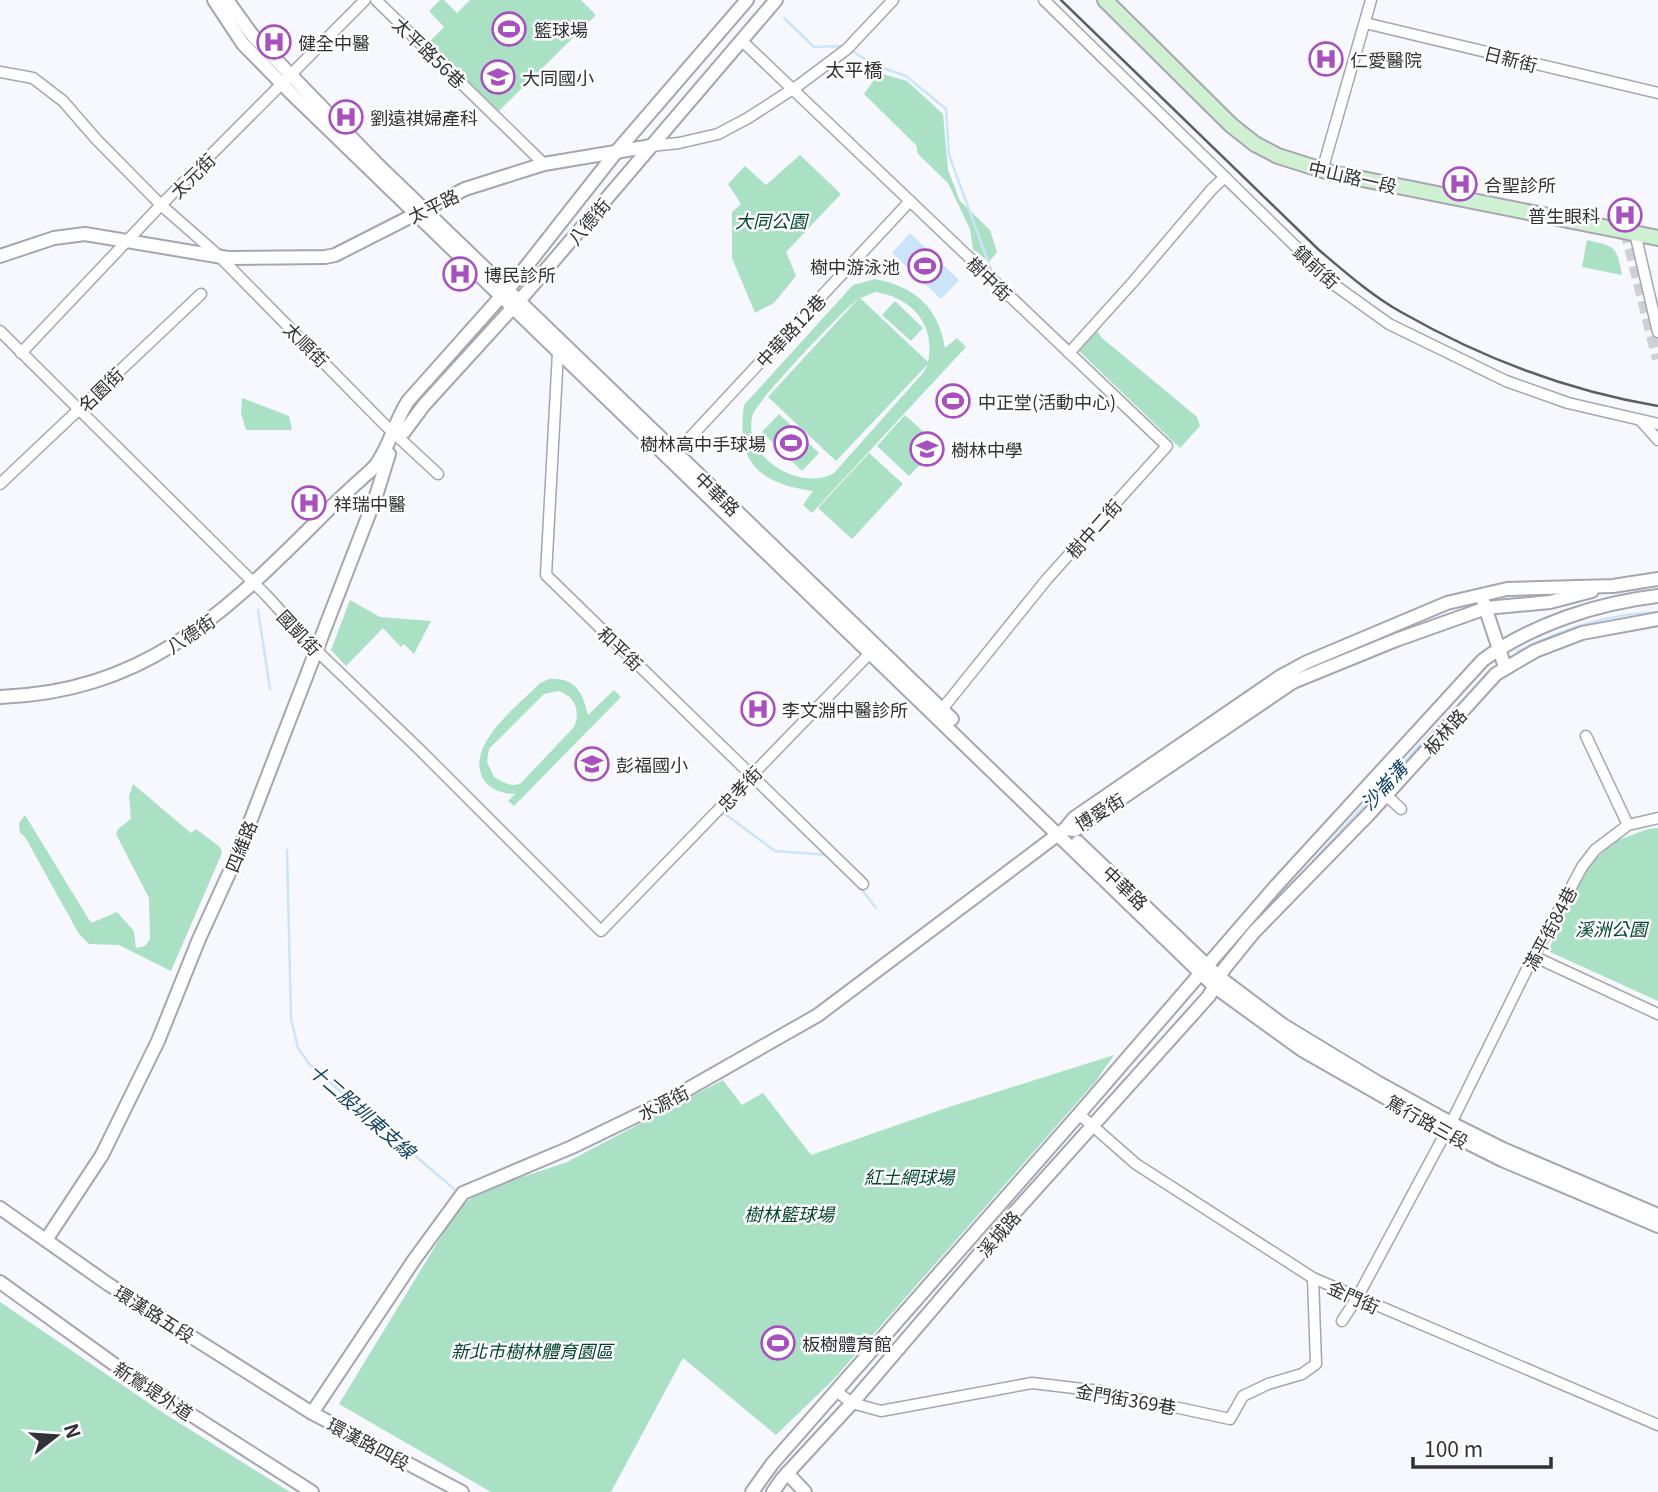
<svg xmlns="http://www.w3.org/2000/svg" width="1658" height="1492" viewBox="0 0 1658 1492" font-family="Georgia,'Noto Sans TC',serif">
<style>
.green{fill:#aae1c4;fill-rule:evenodd}
.water{fill:#cbe4fa}
.lines{fill:none;stroke-linecap:round;stroke-linejoin:round}
.stream{stroke:#cbe4fa;stroke-width:2.5}
.tertiary-tunnel{stroke:#cfd0d5;stroke-width:12;stroke-dasharray:12 6;stroke-linecap:butt}
.minor-casing{stroke:#a4a6b1;stroke-width:13}
.tertiary-casing{stroke:#a4a6b1;stroke-width:16}
.secondary-casing{stroke:#a4a6b1;stroke-width:18}
.minor{stroke:#fff;stroke-width:10}
.tertiary{stroke:#fff;stroke-width:12}
.secondary{stroke:#cff1d2;stroke-width:14}
.rail{stroke:#5d5e63;stroke-width:2.5}
.labels{text-anchor:middle;dominant-baseline:central;stroke-width:5;stroke-linejoin:round;paint-order:stroke}
.poi-label{font-size:18px;fill:#313237;stroke:#fff;text-anchor:start}
.street-label{font-size:18px;fill:#313237;stroke:#fff}
.park-label{font-size:18px;font-style:italic;fill:#00452c;stroke:#fff}
.neighbourhood-label{font-size:19px;fill:#313237;stroke:#fff}
.water-label{font-size:19px;font-style:italic;fill:#114163;stroke:#fff}
</style>
<rect width="100%" height="100%" fill="#f7f8fd"/>
<!-- green -->
<g class="green">
<path d="M440,0H444L457,13L470,0H581L596,15L499,111L427,44L444,27L429,11Z"/>
<path d="M879,73L907,81L943,114L948,170L960,201L990,230L997,252L989,262L973,249L970,229L948,183L918,154L916,145L864,94Z"/>
<path d="M800,155L841,194L786,252L796,276L774,303L755,313L732,258V212L741,204L728,184L745,166L766,185Z"/>
<path d="M1587,240C1616,247 1616,245 1622,275L1582,267Z"/>
<path d="M875,279C916,287 938,307 945,348L957,338L966,347L812,513L803,505L813,491C757,483 736,462 744,405L853,285ZM876,292C912,298 936,325 928,362L860,298ZM858,299L768,397L836,461L928,364L923,373L834,473C798,493 740,455 753,414C758,400 843,310 858,299Z"/>
<path d="M895,301L923,328L911,341L882,315Z"/>
<path d="M1096,330L1102,338L1197,417L1200,426L1180,448L1078,350Z"/>
<path d="M242,398L289,416L292,430H246L241,413Z"/>
<path d="M779,414L819,453L802,471L762,432Z"/>
<path d="M905,415L938,445L909,476L877,446Z"/>
<path d="M869,453L903,484L852,539L818,508Z"/>
<path d="M350,600L380,617L431,621L414,654L404,644L401,647L383,628L346,666L331,650Z"/>
<path d="M549,679C575,677 583,693 588,715L614,690L621,697L514,806L508,801L515,794C502,794 488,789 482,777C467,743 519,705 540,683ZM558,691C575,696 581,711 574,727L521,783C512,788 502,782 494,777L487,762L489,749L544,694Z"/>
<path d="M133,784L191,833L196,829L220,847L222,853L171,971L119,945L89,944L79,934L25,837L20,833L19,823L25,815L91,923L117,912L134,931L136,948L145,946L150,939L149,898L116,834L118,829L131,819L129,796Z"/>
<path d="M1658,828V1001L1548,951L1586,867L1616,841L1648,829Z"/>
<path d="M1114,1055L1096,1081L834,1379L776,1435L683,1358L611,1492H491L339,1404L458,1209L480,1191L567,1162L723,1080L742,1105L763,1093L811,1155L949,1107Z"/>
<path d="M0,1302L165,1414L290,1492H0Z"/>
</g>
<!-- water -->
<path class="water" d="M910,233L959,280L941,299L892,253Z"/>
<g class="lines">
<!-- stream -->
<g class="stream">
<path d="M784,18L814,47L845,46"/>
<path d="M851,50L872,64L906,76L946,109L949,155L993,275"/>
<path d="M258,610L270,689"/>
<path d="M1518,651C1565,629 1605,614 1658,612"/>
<path d="M725,814L775,851L828,855"/>
<path d="M287,850L291,1019L298,1048L310,1065L454,1189"/>
<path d="M1313,861L1453,709"/>
<path d="M860,887L876,908"/>
</g>
<!-- tertiary-tunnel -->
<path class="tertiary-tunnel" d="M1626,231L1658,359"/>
<defs>
<g id="minor">
<path d="M376,0L544,164"/>
<path d="M1044,0L1336,286L1389,324L1506,381L1568,403L1658,424"/>
<path d="M1365,23L1658,93"/>
<path d="M741,40L1167,446L1047,579L939,713"/>
<path d="M0,72L33,78L63,101L96,139L161,205L219,256L384,424L438,474"/>
<path d="M651,146L679,143L718,134L748,118L799,85L847,49L893,0"/>
<path d="M1322,171L1371,0"/>
<path d="M1635,233L1658,332"/>
<path d="M0,331L266,595L317,651L420,750L601,931L874,649"/>
<path d="M562,348L558,352L546,575L863,884"/>
<path d="M21,353L161,205L365,0"/>
<path d="M1069,353L1133,282L1212,189L1225,177"/>
<path d="M1641,421L1658,440"/>
<path d="M672,457L910,201"/>
<path d="M0,484L201,294"/>
<path d="M1586,736L1628,825"/>
<path d="M1386,795L1401,809"/>
<path d="M1533,956L1658,1014"/>
<path d="M1079,1114L1136,1164L1313,1278L1658,1425"/>
<path d="M1342,1321L1357,1298L1454,1117L1527,969L1582,867L1595,850L1628,825L1658,818"/>
<path d="M836,1391L852,1403L881,1411L1032,1383L1100,1391L1230,1419L1243,1396L1268,1384L1302,1374L1316,1364L1313,1278"/>
</g>
<g id="tertiary">
<path d="M214,0L243,44L290,92L1215,987L1302,1050L1446,1132L1502,1160L1658,1226"/>
<path d="M227,0L253,36L376,163L952,719"/>
<path d="M0,256L54,238L85,234L228,258L325,257L335,255L465,189L544,164L651,146"/>
<path d="M394,434L404,432L424,405L526,293L776,0"/>
<path d="M1483,601L1505,667"/>
<path d="M0,697C140,692 219,619 313,525C328,510 343,495 359,481C365,475 373,470 378,462C391,442 395,421 408,401L514,282L617,151L747,0"/>
<path d="M1065,829L1075,830L1293,682L1396,640L1486,608L1550,602L1592,591"/>
<path d="M1078,842L1219,977L1283,1025L1377,1082L1451,1123L1503,1149L1658,1215"/>
<path d="M0,1208L108,1284L312,1413L462,1492"/>
<path d="M46,1240L102,1155L158,1041L199,939L236,858L376,496L389,454"/>
<path d="M0,1282L129,1375L312,1492"/>
<path d="M312,1413L414,1260L463,1193L572,1147L667,1101L818,1015L1065,829L1074,818L1281,676L1307,662L1447,603L1507,589L1613,586L1658,579"/>
<path d="M787,1473L805,1492"/>
<path d="M752,1492L772,1464L1079,1114L1276,886L1483,660C1533,624 1598,603 1658,596"/>
<path d="M773,1492L782,1479L852,1403L1016,1211L1209,996L1224,969L1254,932L1368,815L1496,674L1535,651L1582,633L1658,619"/>
</g>
<path id="secondary" d="M1105,0L1231,125L1255,144L1278,156L1332,173L1658,238"/>
</defs>
<!-- minor casing -->
<use href="#minor" class="minor-casing"/>
<!-- tertiary casing -->
<use href="#tertiary" class="tertiary-casing"/>
<!-- secondary casing -->
<use href="#secondary" class="secondary-casing"/>
<!-- minor -->
<use href="#minor" class="minor"/>
<!-- tertiary -->
<use href="#tertiary" class="tertiary"/>
<!-- secondary -->
<use href="#secondary" class="secondary"/>
<!-- rail -->
<path class="rail" d="M1061,0L1319,250C1345,272 1371,295 1401,312C1480,357 1568,391 1658,406"/>
</g>
<!-- icons -->
<defs>
<symbol id="stadium-ring" viewBox="-11 -11 22 22"><circle r="9.5" fill="#fff" stroke="#a750be" stroke-width="1.5"/><path d="M0-5a6.5 5 0 1 0 0 10a6.5 5 0 1 0 0-10ZM-3.5-1.8h7v3.6h-7Z" fill="#a750be"/></symbol>
<symbol id="hospital-ring" viewBox="-11 -11 22 22"><circle r="9.5" fill="#fff" stroke="#a750be" stroke-width="1.5"/><path d="M-5-5h3v3.5h4V-5h3V5h-3V1.5h-4V5h-3Z" fill="#a750be"/></symbol>
<symbol id="school-ring" viewBox="-11 -11 22 22"><circle r="9.5" fill="#fff" stroke="#a750be" stroke-width="1.5"/><path d="M0-5L7-2L0 1L-7-2ZM-4 1L0 2.5L4 1V4Q0 6-4 4Z" fill="#a750be"/></symbol>
</defs>
<g fill-rule="evenodd">
<use href="#stadium-ring" x="490" y="10" width="38" height="38"/>
<use href="#hospital-ring" x="255" y="23" width="38" height="38"/>
<use href="#hospital-ring" x="1307" y="40" width="38" height="38"/>
<use href="#school-ring" x="479" y="58" width="38" height="38"/>
<use href="#hospital-ring" x="327" y="98" width="38" height="38"/>
<use href="#hospital-ring" x="1441" y="165" width="38" height="38"/>
<use href="#hospital-ring" x="1606" y="196" width="38" height="38"/>
<use href="#stadium-ring" x="906" y="247" width="38" height="38"/>
<use href="#hospital-ring" x="441" y="255" width="38" height="38"/>
<use href="#stadium-ring" x="934" y="382" width="38" height="38"/>
<use href="#stadium-ring" x="772" y="424" width="38" height="38"/>
<use href="#school-ring" x="908" y="430" width="38" height="38"/>
<use href="#hospital-ring" x="290" y="484" width="38" height="38"/>
<use href="#hospital-ring" x="739" y="690" width="38" height="38"/>
<use href="#school-ring" x="573" y="745" width="38" height="38"/>
<use href="#stadium-ring" x="759" y="1324" width="38" height="38"/>
</g>
<g class="labels">
<!-- poi labels -->
<g class="poi-label">
<text x="534" y="29">籃球場</text>
<text x="298" y="42">健全中醫</text>
<text x="1350" y="59">仁愛醫院</text>
<text x="522" y="77">大同國小</text>
<text x="370" y="117">劉遠祺婦產科</text>
<text x="1484" y="184">合聖診所</text>
<text x="1600" y="215" text-anchor="end">普生眼科</text>
<text x="900" y="266" text-anchor="end">樹中游泳池</text>
<text x="484" y="274">博民診所</text>
<text x="978" y="401">中正堂(活動中心)</text>
<text x="766" y="443" text-anchor="end">樹林高中手球場</text>
<text x="951" y="449">樹林中學</text>
<text x="334" y="503">祥瑞中醫</text>
<text x="782" y="709">李文淵中醫診所</text>
<text x="616" y="764">彭福國小</text>
<text x="802" y="1343">板樹體育館</text>
</g>
<!-- street labels -->
<g class="street-label">
<text transform="translate(430 52) rotate(44)">太平路56巷</text>
<text transform="translate(1511 58) rotate(14)">日新街</text>
<text transform="translate(192 175) rotate(-45)">太元街</text>
<text transform="translate(1353 176) rotate(13)">中山路一段</text>
<text transform="translate(433 205) rotate(-26)">太平路</text>
<text transform="translate(588 221) rotate(-50)">八德街</text>
<text transform="translate(1317 266) rotate(43)">鎮前街</text>
<text transform="translate(990 278) rotate(44)">樹中街</text>
<text transform="translate(790 330) rotate(-47)">中華路12巷</text>
<text transform="translate(307 344) rotate(45)">太順街</text>
<text transform="translate(100 389) rotate(-44)">名園街</text>
<text transform="translate(718 493) rotate(44)">中華路</text>
<text transform="translate(1093 528) rotate(-48)">樹中二街</text>
<text transform="translate(300 632) rotate(47)">國凱街</text>
<text transform="translate(190 633) rotate(-34)">八德街</text>
<text transform="translate(621 648) rotate(44)">和平街</text>
<text transform="translate(1444 731) rotate(-48)">板林路</text>
<text transform="translate(739 788) rotate(-46)">忠孝街</text>
<text transform="translate(1099 811) rotate(-31)">博愛街</text>
<text transform="translate(240 846) rotate(-68)">四維路</text>
<text transform="translate(1126 887) rotate(44)">中華路</text>
<text transform="translate(1549 928) rotate(-62)">滿平街84巷</text>
<text transform="translate(663 1102) rotate(-27)">水源街</text>
<text transform="translate(1428 1121) rotate(29)">篤行路三段</text>
<text transform="translate(998 1233) rotate(-49)">溪城路</text>
<text transform="translate(1354 1296) rotate(24)">金門街</text>
<text transform="translate(155 1313) rotate(32)">環漢路五段</text>
<text transform="translate(154 1390) rotate(33)">新鶯堤外道</text>
<text transform="translate(1126 1398) rotate(10)">金門街369巷</text>
<text transform="translate(369 1443) rotate(28)">環漢路四段</text>
</g>
<!-- park labels -->
<g class="park-label">
<text x="771" y="220">大同公園</text>
<text x="1611" y="928">溪洲公園</text>
<text x="909" y="1176">紅土網球場</text>
<text x="789" y="1213">樹林籃球場</text>
<text x="532" y="1350">新北市樹林體育園區</text>
</g>
<!-- neighbourhood labels -->
<g class="neighbourhood-label">
<text x="854" y="68">太平橋</text>
</g>
<!-- water labels -->
<g class="water-label">
<text transform="translate(1383 785) rotate(-47)">沙崙溝</text>
<text transform="translate(363 1110) rotate(41)">十二股圳東支線</text>
</g>
</g>
<!-- north arrow -->
<g transform="translate(56 1436) rotate(73)" stroke="#ffffff" stroke-width="5" paint-order="stroke">
<path d="M0-5L12 26L0 18L-12 26Z" fill="#313237"/>
<text y="-10" font-size="19" font-weight="bold" text-anchor="middle" fill="#313237">N</text>
</g>
<!-- scale -->
<path d="M1413 1457v10h138v-10" fill="none" stroke="#313237" stroke-width="3.5"/>
<text x="1424" y="1457" font-size="21" fill="#313237" stroke="#ffffff" stroke-width="5" paint-order="stroke">100 m</text>
</svg>
